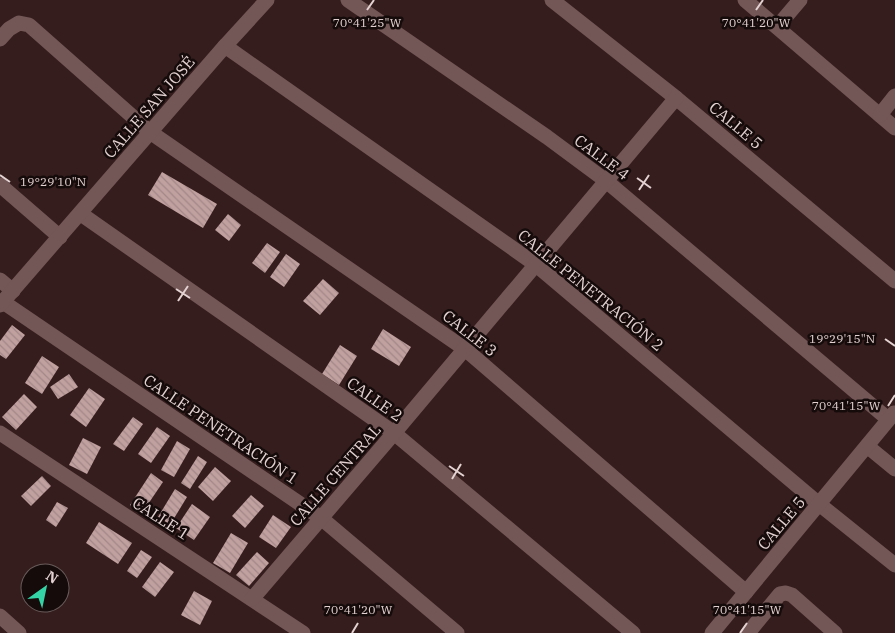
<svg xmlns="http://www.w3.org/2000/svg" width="895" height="633" viewBox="0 0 895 633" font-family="'IBM Plex Serif',serif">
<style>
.building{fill:url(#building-back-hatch)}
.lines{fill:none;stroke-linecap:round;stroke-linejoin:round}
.minor{stroke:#735656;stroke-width:15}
.ticks{fill:none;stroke:#e3d2d1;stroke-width:2}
.labels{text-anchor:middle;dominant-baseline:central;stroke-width:5;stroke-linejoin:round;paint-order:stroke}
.street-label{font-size:16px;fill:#e3d2d1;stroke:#160b0b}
.ticks-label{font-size:12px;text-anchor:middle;fill:#e3d2d1;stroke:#160b0b;stroke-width:5;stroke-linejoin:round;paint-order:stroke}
</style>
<defs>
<pattern id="building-back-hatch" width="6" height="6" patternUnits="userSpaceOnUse" patternTransform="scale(1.25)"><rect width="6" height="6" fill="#c1a0a0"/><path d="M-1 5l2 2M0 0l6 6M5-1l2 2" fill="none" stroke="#a28888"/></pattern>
</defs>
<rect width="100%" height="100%" fill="#351d1d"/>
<!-- building -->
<g class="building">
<path d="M162,172L217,204L203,228L148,195Z"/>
<path d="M228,214L241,225L229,241L215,230Z"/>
<path d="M267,243L280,252L265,273L252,263Z"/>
<path d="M286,254L300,264L284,287L270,277Z"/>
<path d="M323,279L339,293L320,315L303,301Z"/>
<path d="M12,325L25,335L6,359L0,355V341Z"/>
<path d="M383,329L411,347L399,366L371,349Z"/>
<path d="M340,345L357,356L339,385L322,374Z"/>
<path d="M42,356L59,367L42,394L25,383Z"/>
<path d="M69,374L78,387L58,399L50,387Z"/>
<path d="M89,388L105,399L86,427L70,415Z"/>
<path d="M24,394L37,407L16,430L2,417Z"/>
<path d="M133,417L143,424L124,451L113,444Z"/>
<path d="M157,427L170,436L151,463L138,454Z"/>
<path d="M83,438L101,447L87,474L69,465Z"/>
<path d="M177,441L190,449L174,477L161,470Z"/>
<path d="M198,456L207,462L190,489L181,483Z"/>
<path d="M215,467L231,481L213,501L198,487Z"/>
<path d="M151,473L163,482L142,513L130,505Z"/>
<path d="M42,476L51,486L31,506L21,496Z"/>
<path d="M175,489L187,497L170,525L158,517Z"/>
<path d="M251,495L264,506L245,528L232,516Z"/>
<path d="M57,502L68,508L56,527L46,520Z"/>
<path d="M192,504L210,517L194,540L176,528Z"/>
<path d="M273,515L291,527L276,548L259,537Z"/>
<path d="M99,522L132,543L118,564L86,543Z"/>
<path d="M231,533L248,543L230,573L213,563Z"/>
<path d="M141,550L152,557L137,578L127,571Z"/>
<path d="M257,552L269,563L249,586L236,575Z"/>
<path d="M160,562L174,572L155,597L142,587Z"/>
<path d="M194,591L212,601L200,625L181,615Z"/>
</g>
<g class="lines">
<!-- minor -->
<g class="minor">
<path d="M348,0L547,137L605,180L888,419"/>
<path d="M552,0L676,98L895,281"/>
<path d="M745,0L895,128"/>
<path d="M777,27L800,0"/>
<path d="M0,39L9,29L19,23L29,25L150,132L465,349L746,592"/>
<path d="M225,46L535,264L819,504L895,565"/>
<path d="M880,115L895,96"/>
<path d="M0,185L60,237"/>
<path d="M81,214L394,433L633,633"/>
<path d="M0,280L13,291"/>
<path d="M3,302L321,518L457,633"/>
<path d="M0,305L225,46L267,0"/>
<path d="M0,433L303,633"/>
<path d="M867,446L895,469"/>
<path d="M252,599L394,433L676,98"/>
<path d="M0,616L19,633"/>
<path d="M712,633L894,413"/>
<path d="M748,633L780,594L786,593L792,595L835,633"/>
</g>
</g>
<!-- ticks -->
<path class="ticks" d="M367,10L374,0M756,10L763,0M0,175L10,182M637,178L651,188M639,190L649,175M176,289L190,298M178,301L188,286M885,339L895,346M888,406L895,395M449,466L464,476M452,479L461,464M352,633L358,623M740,633L747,623"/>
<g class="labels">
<!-- street labels -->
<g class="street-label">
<text transform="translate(149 107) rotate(-49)">CALLE SAN JOSÉ</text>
<text transform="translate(736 125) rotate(40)">CALLE 5</text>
<text transform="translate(602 157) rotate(37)">CALLE 4</text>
<text transform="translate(591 290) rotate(39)">CALLE PENETRACIÓN 2</text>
<text transform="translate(470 333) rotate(38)">CALLE 3</text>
<text transform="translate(375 399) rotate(35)">CALLE 2</text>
<text transform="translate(221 429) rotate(34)">CALLE PENETRACIÓN 1</text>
<text transform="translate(335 475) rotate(-49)">CALLE CENTRAL</text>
<text transform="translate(161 518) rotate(33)">CALLE 1</text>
<text transform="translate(781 523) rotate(-50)">CALLE 5</text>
</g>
</g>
<g class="ticks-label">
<text x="367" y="27">70°41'25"W</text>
<text x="756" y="27">70°41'20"W</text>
<text x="53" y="186">19°29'10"N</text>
<text x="842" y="343">19°29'15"N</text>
<text x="846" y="410">70°41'15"W</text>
<text x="358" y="614">70°41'20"W</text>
<text x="747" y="614">70°41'15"W</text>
</g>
<!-- north arrow -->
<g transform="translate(45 588) rotate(33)"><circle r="24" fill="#160b0b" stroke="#685b5a"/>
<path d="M0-4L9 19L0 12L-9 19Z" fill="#35d4a7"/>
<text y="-8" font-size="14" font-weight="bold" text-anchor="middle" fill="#e3d2d1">N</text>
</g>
</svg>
